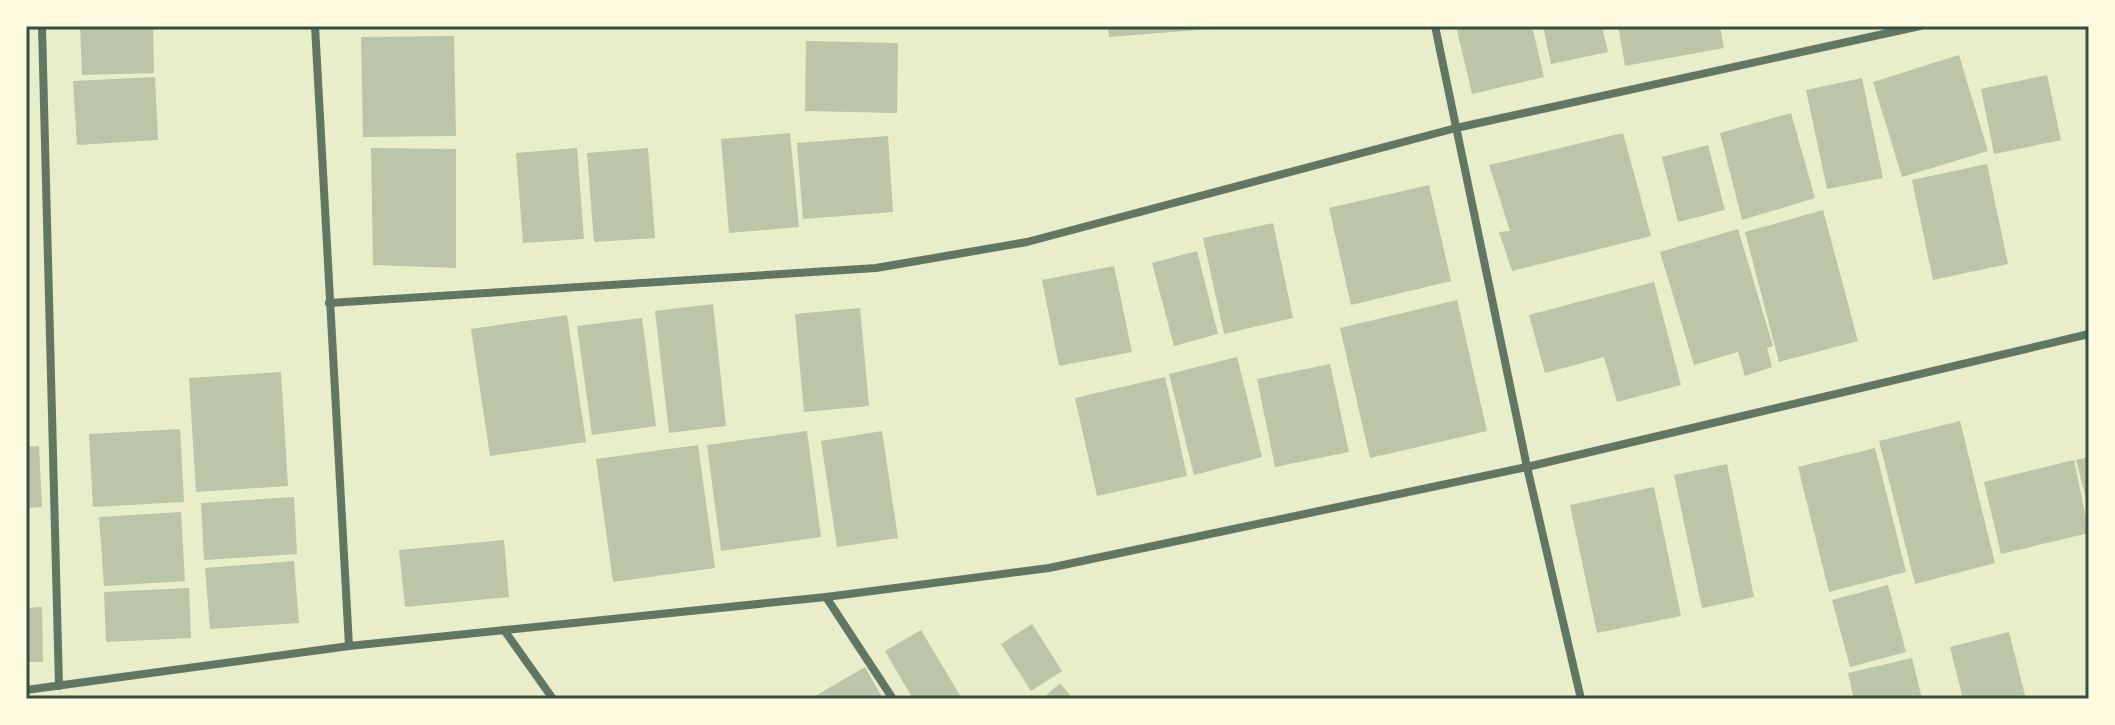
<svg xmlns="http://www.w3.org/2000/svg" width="2115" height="725" viewBox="0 0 2115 725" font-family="Figtree,sans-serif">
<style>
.building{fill:#bcc5a7}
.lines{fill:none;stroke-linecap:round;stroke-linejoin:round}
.minor{stroke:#617663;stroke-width:8}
.neatline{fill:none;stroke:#344e41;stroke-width:3}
</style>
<rect width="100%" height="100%" fill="#e9edc9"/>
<!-- building -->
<g class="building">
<path d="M80,26H153L154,73L82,75Z"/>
<path d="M1108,26H1210V29L1109,37Z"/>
<path d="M1456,26H1532L1544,77L1472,94Z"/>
<path d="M1543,26H1602L1608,52L1551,64Z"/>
<path d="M1618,26H1720L1724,48L1625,66Z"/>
<path d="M454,36L456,136L363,137L361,37Z"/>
<path d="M806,41L898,43L897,113L805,111Z"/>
<path d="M1959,55L1988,151L1902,177L1873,82Z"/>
<path d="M2047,75L2061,140L1994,154L1981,89Z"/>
<path d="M155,77L158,140L77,145L73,81Z"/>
<path d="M1862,78L1883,178L1827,189L1806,90Z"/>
<path d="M1791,113L1815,198L1742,220L1720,133Z"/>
<path d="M790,133L799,227L729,233L721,139Z"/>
<path d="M1623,133L1651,236L1512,271L1499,232L1510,231L1489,165Z"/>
<path d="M888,136L893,212L803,219L797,143Z"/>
<path d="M1708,145L1725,210L1678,222L1662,157Z"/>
<path d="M371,148L456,149V268L373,265Z"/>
<path d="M577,148L584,239L523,243L516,153Z"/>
<path d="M648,148L655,238L594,242L587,153Z"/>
<path d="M1987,164L2008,264L1933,280L1912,180Z"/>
<path d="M1429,185L1451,281L1351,305L1329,208Z"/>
<path d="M1823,210L1858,341L1779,362L1745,232Z"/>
<path d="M1273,223L1293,318L1224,334L1203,238Z"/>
<path d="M1738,229L1773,346L1767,348L1772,367L1745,376L1738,352L1694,365L1660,252Z"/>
<path d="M1197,251L1218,334L1174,346L1152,263Z"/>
<path d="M1114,266L1132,352L1059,366L1042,280Z"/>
<path d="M1654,282L1681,385L1617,402L1604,357L1545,373L1529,315Z"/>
<path d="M1457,300L1487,431L1370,458L1340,328Z"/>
<path d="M713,304L726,426L669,433L655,311Z"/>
<path d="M860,308L869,406L804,412L795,314Z"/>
<path d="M567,315L586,442L490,456L471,329Z"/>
<path d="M642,318L656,426L592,435L577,326Z"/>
<path d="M1237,357L1262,457L1194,475L1169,374Z"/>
<path d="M1330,364L1349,452L1275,467L1257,379Z"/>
<path d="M281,372L288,486L196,492L189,378Z"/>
<path d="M1165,377L1187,476L1097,496L1075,398Z"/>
<path d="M1960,421L1995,563L1915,584L1879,441Z"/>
<path d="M180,429L184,502L93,507L89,434Z"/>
<path d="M807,431L821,537L721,551L707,445Z"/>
<path d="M882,431L898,538L837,547L821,441Z"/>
<path d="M698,445L715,568L613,582L596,459Z"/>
<path d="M39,446L42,507L26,508V447Z"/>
<path d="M1875,448L1906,572L1829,592L1798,467Z"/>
<path d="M2089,457V506H2088L2076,460Z"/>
<path d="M2074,460L2089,533L2001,554L1984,482Z"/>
<path d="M1727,464L1754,597L1702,608L1674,475Z"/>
<path d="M1654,487L1681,616L1597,633L1570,505Z"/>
<path d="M294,497L297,554L204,560L201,503Z"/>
<path d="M181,512L185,581L104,586L99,517Z"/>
<path d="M504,540L509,597L405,607L399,550Z"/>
<path d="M294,561L299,623L210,629L205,568Z"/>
<path d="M1888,585L1906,652L1850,667L1832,600Z"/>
<path d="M189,588L191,638L106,642L104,592Z"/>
<path d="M42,607L43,662H26V608Z"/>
<path d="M1032,624L1062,671L1031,691L1001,644Z"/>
<path d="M921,630L962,699H913L885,651Z"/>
<path d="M2009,632L2026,699H1963L1950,647Z"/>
<path d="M1912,658L1922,699H1854L1848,673Z"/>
<path d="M865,667L883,699H810Z"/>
<path d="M1060,683L1073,699H1042Z"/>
</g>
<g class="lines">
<!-- minor -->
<g class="minor">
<path d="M315,26L349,646"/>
<path d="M1435,26L1527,467L1581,699"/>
<path d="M42,27L59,686"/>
<path d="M329,303L876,268L1027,242L1456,128L1920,26"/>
<path d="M826,597L893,699"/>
<path d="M504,630L553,699"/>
<path d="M26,690L349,646L826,597L1049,568L1527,467L2089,334"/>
</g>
</g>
<!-- border -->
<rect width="2115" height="725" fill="none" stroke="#fefae0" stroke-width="56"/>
<rect x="28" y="28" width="2059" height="669" class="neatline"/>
</svg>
